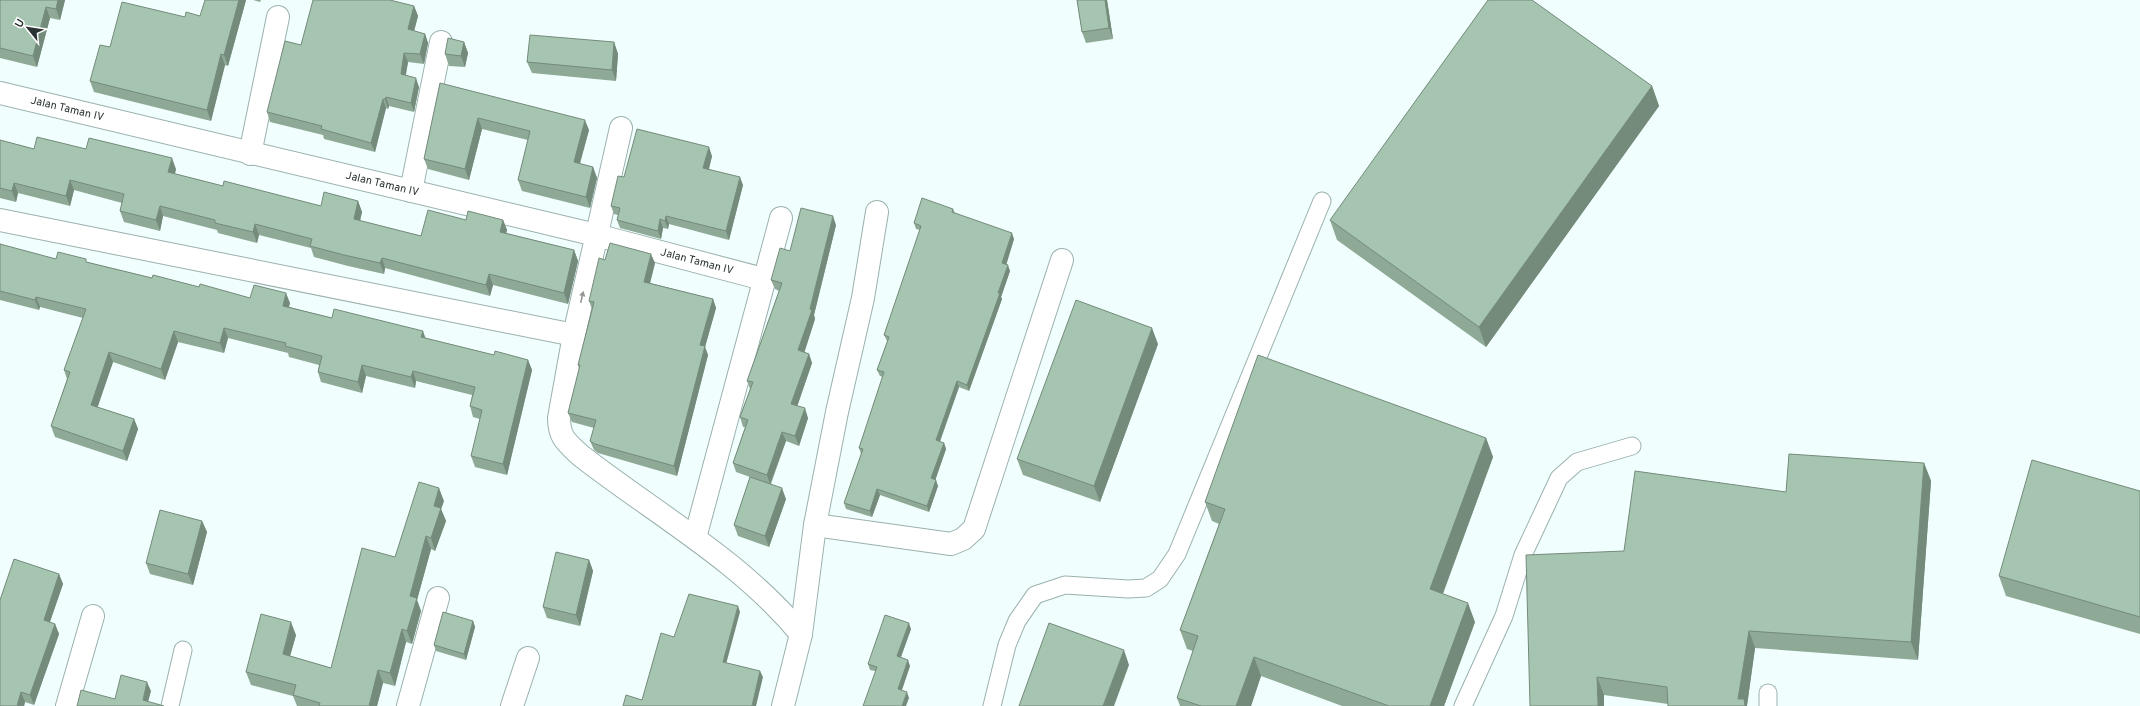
<svg xmlns="http://www.w3.org/2000/svg" width="2140" height="706" viewBox="0 0 2140 706" font-family="Overpass,sans-serif">
<style>
.lines{fill:none;stroke-linecap:round;stroke-linejoin:round}
.service-casing{stroke:#9ab1ae;stroke-width:19}
.minor-casing{stroke:#9ab1ae;stroke-width:24}
.service{stroke:#fff;stroke-width:17}
.minor{stroke:#fff;stroke-width:22}
.wall{fill:#8fa997}
.shaded-wall{fill:#748a7b}
.building{fill:#a6c5b0;stroke:#748a7b}
.oneway{fill:#949998}
.labels{text-anchor:middle;dominant-baseline:central;stroke-width:3;stroke-linejoin:round;paint-order:stroke}
.street-label{font-size:11px;fill:#2a3332;stroke:#fff}
</style>
<rect width="100%" height="100%" fill="#f0fffd"/>
<g class="lines">
<defs>
<g id="service">
<path d="M170,706L183,650"/>
<path d="M992,706L1007,645L1017,621L1035,595L1065,585L1128,589L1146,588L1160,579L1177,554L1322,201"/>
<path d="M1463,706L1504,616L1523,555L1559,478L1577,462L1632,446"/>
<path d="M1768,706V693"/>
</g>
<g id="minor">
<path id="s1" d="M0,93L596,235L763,279"/>
<path d="M621,128L574,335L559,418C559,437 566,442 580,455C654,513 740,560 801,634"/>
<path d="M250,154L278,17"/>
<path d="M411,191L441,42"/>
<path d="M0,220L574,335"/>
<path d="M815,525L951,544L963,539L974,529L1062,260"/>
<path d="M695,538L781,218"/>
<path d="M67,706L93,616"/>
<path d="M408,706L438,598"/>
<path d="M512,706L528,658"/>
<path d="M783,706L801,634L815,525L837,412L863,298L877,212"/>
</g>
</defs>
<!-- service casing -->
<use href="#service" class="service-casing"/>
<!-- minor casing -->
<use href="#minor" class="minor-casing"/>
<!-- service -->
<use href="#service" class="service"/>
<!-- minor -->
<use href="#minor" class="minor"/>
</g>
<!-- wall -->
<g class="wall">
<path d="M0,0H65L60,20L50,18L37,67L0,58Z"/>
<path d="M205,0H246L228,66L225,65L211,121L94,92L90,81L110,47L185,17L200,16Z"/>
<path d="M253,0H261L260,2Z"/>
<path d="M1077,0H1107L1113,39L1086,43L1082,32Z"/>
<path d="M414,6L418,16L414,31L425,34L428,43L424,64L408,62L406,75L419,87L414,112L389,106L388,109L386,108L375,152L324,139L323,135L270,122L267,112L301,45Z"/>
<path d="M464,42L468,53L465,67L449,66L445,54Z"/>
<path d="M614,42L618,54L616,81L532,73L527,62Z"/>
<path d="M440,83L589,130L580,164L593,167L597,178L590,208L522,191L518,180L528,140L482,129L469,180L428,169L424,159Z"/>
<path d="M1652,86L1659,106L1486,347L1337,240L1330,220Z"/>
<path d="M0,140L34,149H86L176,169L175,174L223,186L321,206L358,201L362,212L360,221L421,236L466,220H503L507,230L506,233L574,250L578,261L568,304L493,285L490,296L385,268L384,274L348,266L314,257L311,248L259,235L257,243L218,233L217,230L163,216L160,231L124,222L120,211L122,203L74,190L70,206L18,193L16,202L0,198Z"/>
<path d="M712,156L709,169L743,185L729,240L669,224L668,229L663,228L661,239L620,228L617,220L618,215L614,214L611,206L624,177Z"/>
<path d="M953,209L955,213L1014,239L1006,264L1010,271L1001,297L1002,299L969,391L959,387L940,442L944,443L946,449L935,480L938,486L929,512L880,495L872,517L846,509L844,503L861,454L859,448L883,377L880,376L877,370L887,342V341L884,335L920,230L916,229L914,223Z"/>
<path d="M836,225L814,315L815,319L804,352L809,354L812,363L797,406L808,418L799,446L786,441L771,484L786,499L769,547L738,536L734,525L750,477L736,472L733,463L745,427H743L740,417L750,389L747,381L779,291L775,289L771,280L790,251Z"/>
<path d="M0,243L1,245L56,259L87,262L152,278L199,287L250,298L290,303L289,307L332,318L425,338L494,355L528,360L532,370L507,475L475,467L471,456L480,419L473,417L470,406L472,395L416,381L415,388L366,376L362,393L321,382L318,372L319,365L289,357L288,353L228,338L224,353L178,342L165,380L113,362L97,407L134,419L138,429L127,461L55,437L51,426L67,379L64,370L83,318L40,307L39,310L0,300Z"/>
<path d="M605,260L655,263L650,283L713,299L716,308L705,347L708,355L677,476L598,453L594,450L590,441L594,428L572,422L568,413L579,369L578,365L592,309L589,301Z"/>
<path d="M1158,344L1100,502L1023,475L1017,459Z"/>
<path d="M1486,438L1493,457L1443,594L1475,622L1444,706H1342L1261,676L1251,706H1180L1177,698L1193,651L1187,649L1180,630L1219,524L1212,521L1205,502Z"/>
<path d="M1924,463L1931,481L1918,660L1755,648L1747,705L1668,704L1604,695L1530,706L1786,492Z"/>
<path d="M2140,491V634L2006,596L1999,576Z"/>
<path d="M444,501L441,509L446,521L435,551L431,549L417,600L421,611L412,644L406,642L395,686L383,683L377,706H297L293,696L251,685L246,672L296,635L290,656L331,668L395,557Z"/>
<path d="M202,521L207,532L193,585L150,574L146,563Z"/>
<path d="M589,560L593,571L580,626L547,618L543,607Z"/>
<path d="M59,574L63,584L50,622L55,624L59,634L34,705L25,702L24,706H0Z"/>
<path d="M473,621L475,627L466,660L436,651L434,645Z"/>
<path d="M911,629L901,657L910,666L902,690L909,698L875,671L870,670L868,664Z"/>
</g>
<!-- shaded-wall -->
<g class="shaded-wall">
<path d="M58,0H65L60,20L56,9Z"/>
<path d="M239,0H246L228,66L224,55Z"/>
<path d="M1105,0H1107L1113,39L1109,28Z"/>
<path d="M414,6L418,16L412,39L408,29Z"/>
<path d="M46,7L50,18L37,67L33,56Z"/>
<path d="M425,34L428,43L424,64L420,54Z"/>
<path d="M464,42L468,53L465,67L461,56Z"/>
<path d="M614,42L618,54L616,81L612,70Z"/>
<path d="M404,53L408,62L404,83L401,74Z"/>
<path d="M221,54L225,65L211,121L207,110Z"/>
<path d="M416,78L419,87L414,112L411,103Z"/>
<path d="M1652,86L1659,106L1486,347L1479,327Z"/>
<path d="M386,97L389,106L388,109L385,99Z"/>
<path d="M383,99L386,108L375,152L371,143Z"/>
<path d="M478,118L482,129L469,180L465,169Z"/>
<path d="M585,120L589,130L577,173L574,162Z"/>
<path d="M709,147L712,156L707,176L703,168Z"/>
<path d="M172,158L176,169L172,183L168,172Z"/>
<path d="M593,167L597,178L590,208L586,197Z"/>
<path d="M740,177L743,185L729,240L726,231Z"/>
<path d="M70,180L74,190L70,206L66,196Z"/>
<path d="M14,183L18,193L16,202L12,191Z"/>
<path d="M358,201L362,212L358,229L354,219Z"/>
<path d="M160,206L163,216L160,231L156,220Z"/>
<path d="M666,216L669,224L668,229L665,221Z"/>
<path d="M833,216L836,225L814,315L815,319L802,360L798,350L810,309Z"/>
<path d="M660,219L663,228L661,239L658,231Z"/>
<path d="M503,220L507,230L504,242L500,232Z"/>
<path d="M255,224L259,235L257,243L253,232Z"/>
<path d="M1012,233L1014,239L1005,269L1002,263Z"/>
<path d="M574,250L578,261L568,304L564,293Z"/>
<path d="M651,254L655,263L648,291L644,282Z"/>
<path d="M382,258L385,268L384,274L380,263Z"/>
<path d="M1008,265L1010,271L1001,297L1002,299L969,391L967,385Z"/>
<path d="M489,274L493,285L490,296L486,285Z"/>
<path d="M286,293L290,303L286,316L283,306Z"/>
<path d="M36,297L40,307L39,310L35,300Z"/>
<path d="M713,299L716,308L705,347L708,355L677,476L674,466L700,345Z"/>
<path d="M224,328L228,338L224,353L220,343Z"/>
<path d="M1152,328L1158,344L1100,502L1094,486Z"/>
<path d="M174,331L178,342L165,380L161,369Z"/>
<path d="M423,331L427,342L421,337Z"/>
<path d="M109,352L113,362L95,415L91,405Z"/>
<path d="M809,354L812,363L795,413L791,404Z"/>
<path d="M528,360L532,370L507,475L503,464Z"/>
<path d="M362,365L366,376L362,393L358,382Z"/>
<path d="M413,371L416,381L415,388L411,377Z"/>
<path d="M957,381L959,387L938,446L936,440Z"/>
<path d="M805,408L808,418L799,446L795,436Z"/>
<path d="M134,419L138,429L127,461L123,451Z"/>
<path d="M782,432L786,441L770,484L767,475Z"/>
<path d="M1486,438L1493,457L1437,609L1430,589Z"/>
<path d="M944,443L946,449L934,484L931,478Z"/>
<path d="M1924,463L1931,481L1918,660L1911,642Z"/>
<path d="M936,480L938,486L929,512L927,506Z"/>
<path d="M439,488L444,501L441,509L446,521L435,551L431,538L434,506Z"/>
<path d="M782,488L786,499L769,547L765,536Z"/>
<path d="M877,489L880,495L872,517L870,511Z"/>
<path d="M202,521L207,532L193,585L188,574Z"/>
<path d="M426,536L431,549L417,600L421,611L412,644L407,631L410,596Z"/>
<path d="M589,560L593,571L580,626L576,615Z"/>
<path d="M59,574L63,584L47,630L44,620Z"/>
<path d="M1468,603L1475,622L1444,706H1430Z"/>
<path d="M738,606L740,612L725,668L723,662Z"/>
<path d="M473,621L475,627L466,660L464,654Z"/>
<path d="M291,622L296,635L287,667L283,654Z"/>
<path d="M909,623L911,629L899,662L897,656Z"/>
<path d="M55,624L59,634L34,705L30,695Z"/>
<path d="M402,629L406,642L395,686L390,673Z"/>
<path d="M1749,631L1755,648L1747,706H1741L1738,699Z"/>
<path d="M1124,650L1129,665L1114,706H1103Z"/>
<path d="M1254,657L1261,676L1251,706H1236Z"/>
<path d="M908,660L910,666L900,695L898,689Z"/>
<path d="M378,670L383,683L377,706H369Z"/>
<path d="M760,671L763,677L756,706H752Z"/>
<path d="M1597,677L1604,695V706H1598Z"/>
<path d="M147,682L151,691L147,706L143,700Z"/>
<path d="M21,692L25,702L24,706H17Z"/>
<path d="M907,692L909,698L906,706H902Z"/>
</g>
<!-- building -->
<g class="building">
<path d="M0,0H58L56,9L46,7L33,56L0,48Z"/>
<path d="M205,0H239L224,55L221,54L207,110L90,81L100,45L110,47L122,2L185,17L186,12L200,16Z"/>
<path d="M313,0H390L414,6L408,29L425,34L420,54L404,53L401,74L416,78L411,103L386,97L385,99H383L371,143L321,129L322,126L267,112L285,41L301,45Z"/>
<path d="M1077,0H1105L1109,28L1082,32Z"/>
<path d="M1488,0H1532L1652,86L1479,327L1330,220Z"/>
<path d="M530,35L614,42L612,70L527,62Z"/>
<path d="M448,38L464,42L461,56L445,54Z"/>
<path d="M440,83L585,120L574,162L593,167L586,197L518,180L530,131L478,118L465,169L424,159Z"/>
<path d="M637,129L709,147L703,168L740,177L726,231L666,216L665,221L660,219L658,231L617,220L620,208L611,206L618,176L624,177Z"/>
<path d="M37,137L86,149L89,138L172,158L168,172L223,186L224,181L321,206L324,192L358,201L354,219L421,236L428,210L466,220L468,211L503,220L500,232L574,250L564,293L489,274L486,285L382,258L380,263L344,255L310,246L312,239L255,224L253,232L215,223V220L160,206L156,220L120,211L124,194L70,180L66,196L14,183L12,191L0,188V140L34,149Z"/>
<path d="M922,198L953,209L952,212L1012,233L1002,263L1008,265L998,293H1000L967,385L957,381L936,440L944,443L931,478L936,480L927,506L877,489L870,511L844,503L863,449L859,448L884,372L877,370L889,337L884,335L921,226L914,223Z"/>
<path d="M801,208L833,216L810,309L812,310L798,350L809,354L791,404L805,408L795,436L782,432L767,475L733,463L748,420L740,417L753,382L747,381L782,283L771,280L780,248L790,251Z"/>
<path d="M610,243L651,254L644,282L713,299L700,345L705,346L674,466L595,444L590,441L596,420L568,413L580,365H578L594,302L589,301L599,258L605,260Z"/>
<path d="M0,244L56,259L58,252L86,259V262L152,278L153,275L199,287L200,284L250,298L254,285L286,293L283,306L332,318L334,309L423,331L421,337L494,355L495,351L528,360L503,464L471,456L482,410L470,406L475,387L413,371L411,377L362,365L358,382L318,372L322,356L285,346L286,343L224,328L220,343L174,331L161,369L109,352L91,405L134,419L123,451L51,426L70,372L64,370L86,309L36,297L35,300L0,291Z"/>
<path d="M1076,300L1152,328L1094,486L1017,459Z"/>
<path d="M1258,355L1486,438L1430,589L1468,603L1430,706H1389L1254,657L1236,706H1201L1177,698L1198,636L1180,630L1225,509L1205,502Z"/>
<path d="M1789,454L1924,463L1911,642L1749,631L1738,699H1744L1745,706H1668L1667,687L1597,677L1598,706H1530L1526,555L1624,551L1635,471L1786,492Z"/>
<path d="M2032,460L2140,491V617L1999,576Z"/>
<path d="M750,477L782,488L765,536L734,525Z"/>
<path d="M419,482L439,488L434,506L441,508L431,538L426,536L410,596L417,598L407,631L402,629L390,673L378,670L369,706H319L320,703L293,695L296,685L246,672L261,614L291,622L283,654L331,668L362,548L395,557Z"/>
<path d="M160,510L202,521L188,574L146,563Z"/>
<path d="M556,552L589,560L576,615L543,607Z"/>
<path d="M14,559L59,574L44,620L55,624L30,695L21,692L17,706H0V600Z"/>
<path d="M689,594L738,606L723,662L760,671L752,706H623L626,695L642,700L661,633L674,637Z"/>
<path d="M443,612L473,621L464,654L434,645Z"/>
<path d="M885,615L909,623L897,656L908,660L898,689L907,692L902,706H863L877,667L868,664Z"/>
<path d="M1049,623L1124,650L1103,706H1019Z"/>
<path d="M121,675L147,682L143,700L164,706H77L81,690L115,699Z"/>
</g>
<!-- one-way arrows -->
<defs><path id="oneway-solid" d="M-6-.8H1V-3.2L6.5 0L1 3.2V.8H-6Z"/></defs>
<use class="oneway" href="#oneway-solid" transform="translate(582 297) rotate(-77)"/>
<g class="labels">
<!-- street labels -->
<g class="street-label">
<text stroke="none"><textPath href="#s1" startOffset="69">Jalan Taman IV</textPath></text>
<text stroke="none"><textPath href="#s1" startOffset="393">Jalan Taman IV</textPath></text>
<text stroke="none"><textPath href="#s1" startOffset="717">Jalan Taman IV</textPath></text>
</g>
</g>
<!-- north arrow -->
<g transform="translate(28 28) rotate(300)" stroke="#ffffff" stroke-width="3" paint-order="stroke">
<path d="M0-3L7 15L0 10L-7 15Z" fill="#2a3332"/>
<text y="-6" font-size="11" font-weight="bold" text-anchor="middle" fill="#2a3332">U</text>
</g>
</svg>
